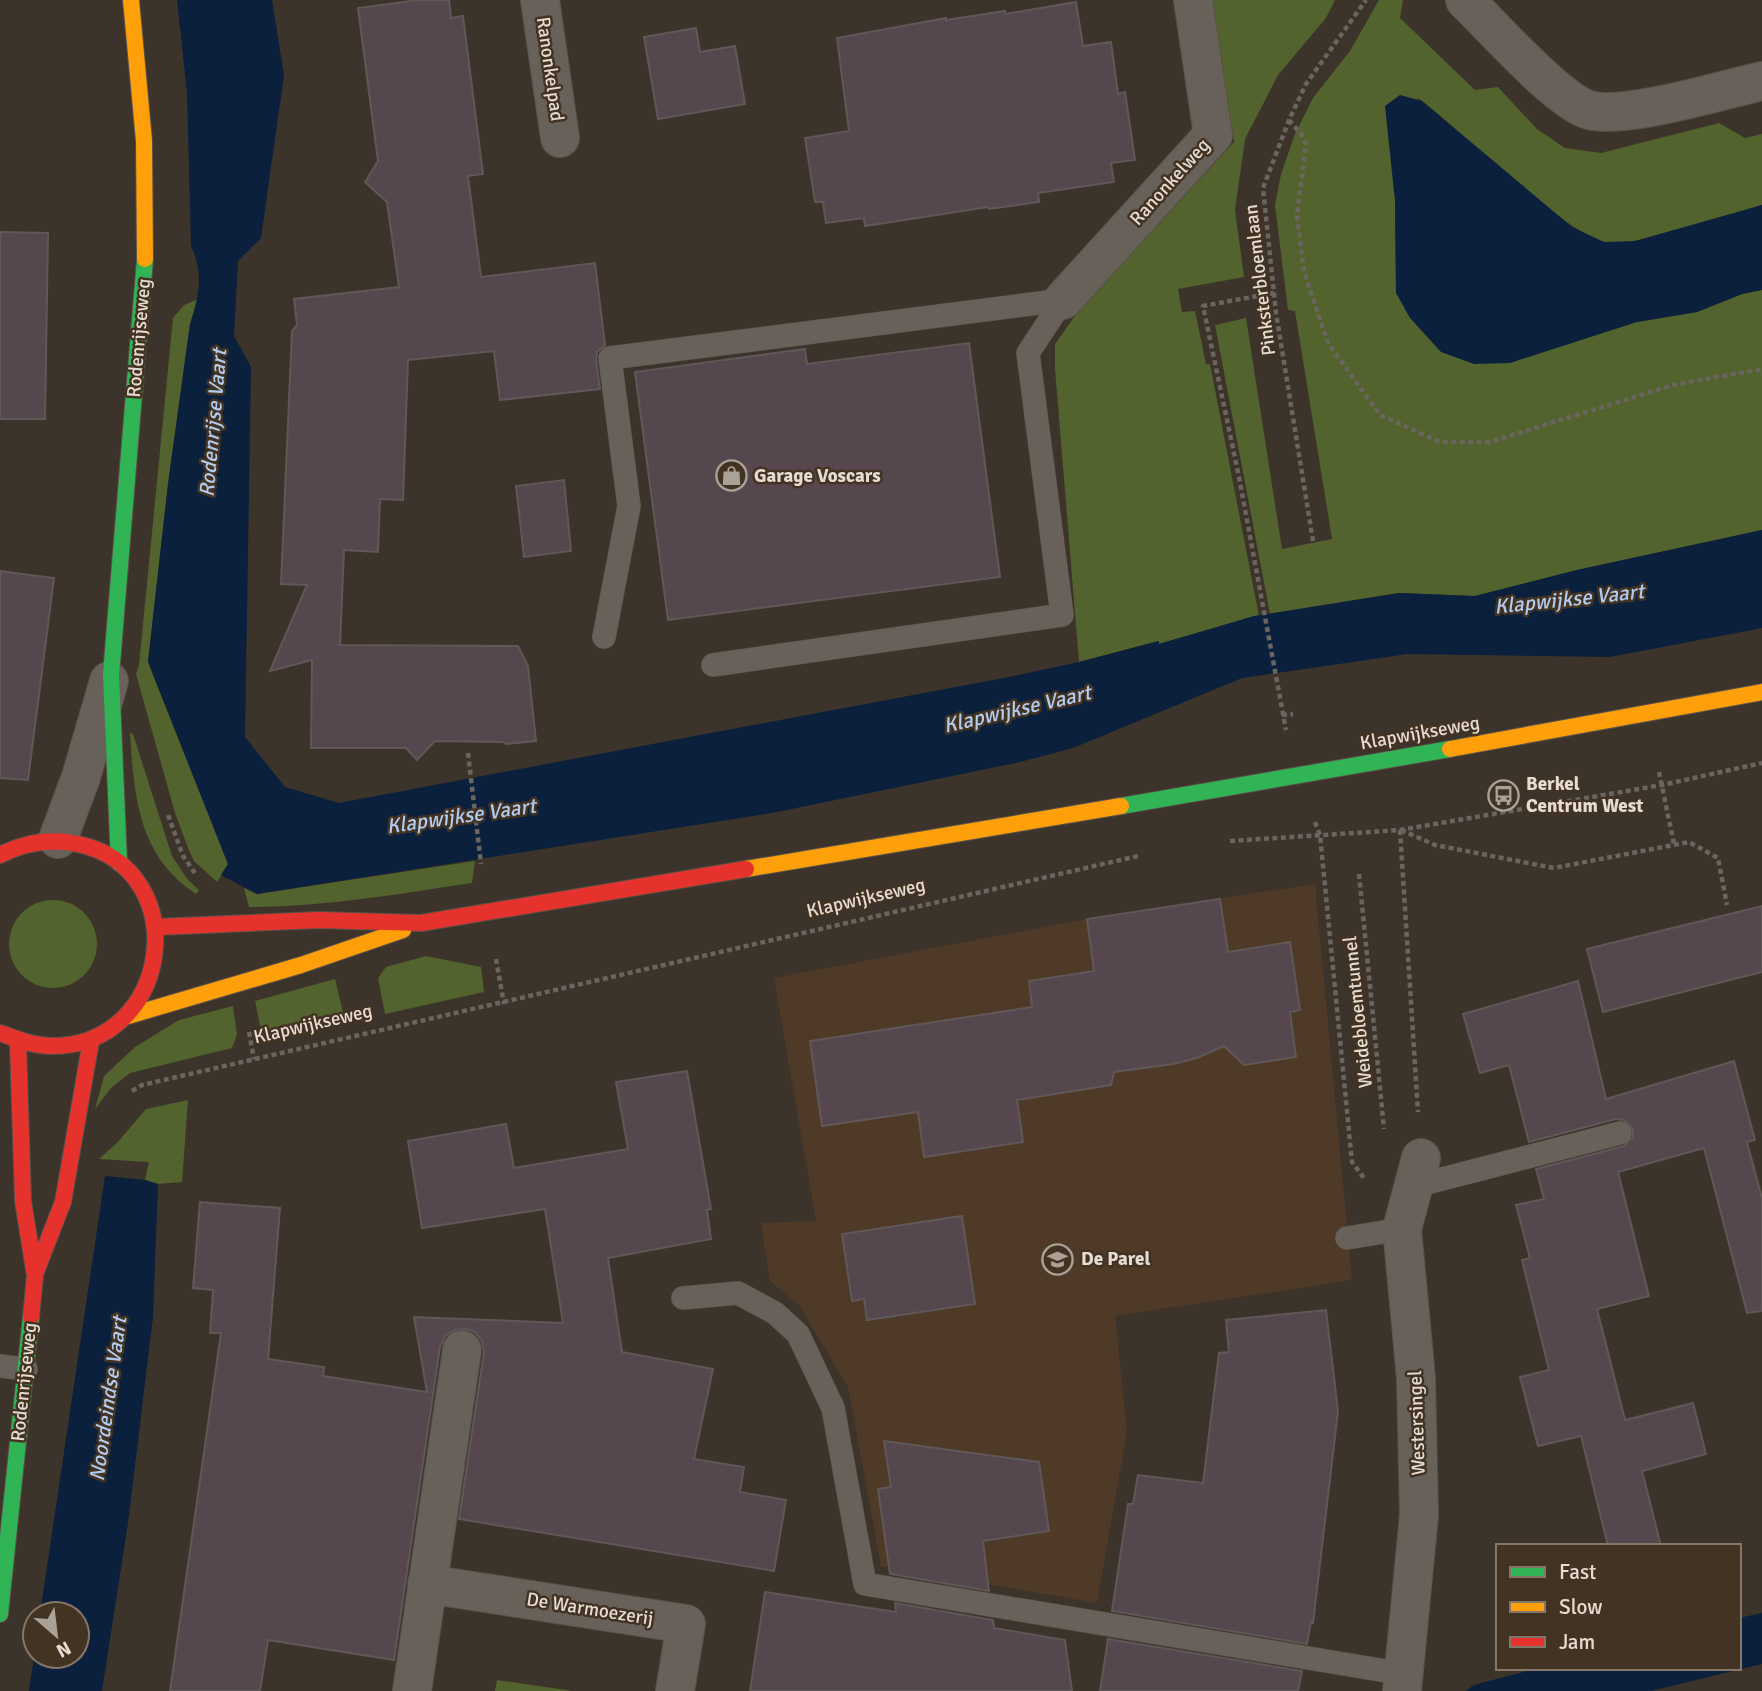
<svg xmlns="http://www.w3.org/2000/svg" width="1762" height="1691" viewBox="0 0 1762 1691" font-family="Signika,sans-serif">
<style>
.built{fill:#4e3a27}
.green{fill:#52632d}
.water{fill:#0a203d}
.building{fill:#56474e;stroke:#605858;stroke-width:2}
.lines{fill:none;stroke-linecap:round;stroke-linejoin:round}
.lane-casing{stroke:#595149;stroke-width:24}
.street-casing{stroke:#595149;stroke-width:40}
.fast-casing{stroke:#595149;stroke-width:18}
.slow-casing{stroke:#595149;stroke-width:18}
.jam-casing{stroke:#595149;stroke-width:18}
.path{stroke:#6b655f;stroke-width:4.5;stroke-dasharray:5 3.5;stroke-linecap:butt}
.lane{stroke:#68615a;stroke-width:23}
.street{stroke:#68615a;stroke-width:38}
.fast{stroke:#30b455;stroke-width:16}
.slow{stroke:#ff9f0a;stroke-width:16}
.jam{stroke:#e5322d;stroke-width:16}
.labels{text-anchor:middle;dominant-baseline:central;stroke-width:5;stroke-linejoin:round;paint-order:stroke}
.street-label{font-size:19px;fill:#e6dcd2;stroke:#433323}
.poi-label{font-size:19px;font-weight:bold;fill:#e6dcd2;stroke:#433323;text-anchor:start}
.water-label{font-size:21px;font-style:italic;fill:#b2ccf0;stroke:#433323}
</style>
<rect width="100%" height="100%" fill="#3c332a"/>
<!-- built -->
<path class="built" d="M1315,884L1352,1280L1115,1316L1127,1431L1097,1603L881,1566L848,1387L798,1304L770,1281L761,1223L816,1221L774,978L1087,919Z"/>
<!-- green -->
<g class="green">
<path d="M1211,0H1335L1326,18L1278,75L1245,139L1235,210L1244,277L1178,289L1182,312L1195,311L1206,364H1210L1259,616L1158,644V641L1079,662L1055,369V344L1077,313L1234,142Z"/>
<path d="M1379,0H1403L1400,18L1475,90L1498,87L1537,129L1565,148L1601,153L1719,123L1745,138L1762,134V205C1718,218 1652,245 1607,242C1572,240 1455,125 1418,98L1395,201L1396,293L1637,322L1697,312L1742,294L1762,290V530L1577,570L1475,596L1399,593L1270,614L1215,325L1246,318L1282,549L1332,539L1295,311L1288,310L1275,205L1281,174L1295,134L1313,98L1350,51Z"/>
<path d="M198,299L190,324L168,484L148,662L228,864L217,882L194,861L188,848L175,813L136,674L139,665L173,318L184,305Z"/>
<path d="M130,733L133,734L172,856L188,880L199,890L196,894C138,856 134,796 130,733Z"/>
<path d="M475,861L472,883C398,894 324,907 249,907L244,888L257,894Z"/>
<circle cx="53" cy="944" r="44"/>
<path d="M426,956L481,967L484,992L385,1014L378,978L386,967Z"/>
<path d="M335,979L345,1020L339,1026L269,1041L262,1035L255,1001Z"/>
<path d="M233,1006L237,1034L232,1048L130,1073L111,1088L95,1109L104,1076L135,1047L179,1020Z"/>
<path d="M188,1100L182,1182L158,1184L145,1180L149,1162L99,1159L117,1143L146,1109Z"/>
<path d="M497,1680L573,1691H495Z"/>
</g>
<!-- water -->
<g class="water">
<path d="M177,0H272L284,75L261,238L238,261L234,336L251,367L245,737L285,787L339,803L1009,677L1079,662L1159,641V644L1254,616L1399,593L1475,596L1577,570L1762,530V628L1610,657L1408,654L1242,678L1073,748L1020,762L772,813L257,894L221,875L228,864L148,662L168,484L190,324C199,297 204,273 191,246L187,93Z"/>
<path d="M1400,95L1422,101L1572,227L1604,242L1635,241L1762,205V290L1742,294L1697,312L1637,322L1510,363L1474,364L1441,352L1410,318L1396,293L1395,201L1385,106Z"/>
<path d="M105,1176L145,1180L158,1184L153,1317L128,1523L102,1691H29L35,1649V1656H77V1614H40Z"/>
<path d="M1762,1613V1664L1651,1691H1466L1474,1685L1538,1668H1739V1618Z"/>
</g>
<!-- building -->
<g class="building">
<path d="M419,0H449L451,18L463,16L483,174L468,176L481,277L595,263L605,345L597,352L596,359L600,389L500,400L494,351L408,360L403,500L380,499L378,552L344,550L340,645L518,646L528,666L536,741L506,744L503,742L435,741L417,760L406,748H311L312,660L270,671L307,585L281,584L292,331L297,325L294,299L399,287L387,202L365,182L378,161L358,8Z"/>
<path d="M1076,2L1083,46L1111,42L1118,94L1125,92L1135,160L1111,163L1114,182L1038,193L1039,202L989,209L988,207L865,226L864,218L826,223L823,202H815L805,138L849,131L837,38L946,18V20L1005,11V14Z"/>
<path d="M696,28L700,52L735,46L745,104L658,119L644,37Z"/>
<path d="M0,232L48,233L45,419H0Z"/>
<path d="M969,343L1000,577L668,620L635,372L805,349L807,364Z"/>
<path d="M564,480L571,551L524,557L516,486Z"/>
<path d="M0,571L54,578L28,780L0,778Z"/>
<path d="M1220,899L1228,952L1290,942L1300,1010L1290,1012L1296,1057L1244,1065L1224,1046L1197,1058L1173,1064L1114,1072L1111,1085L1017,1100L1023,1142L924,1157L918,1112L822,1126L810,1041L1032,1007L1029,981L1094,971L1087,919Z"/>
<path d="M1762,906V972L1603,1012L1587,949Z"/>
<path d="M1578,981L1606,1099L1734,1061L1755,1140L1747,1142L1762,1198V1311L1747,1313L1704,1148L1618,1172L1649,1296L1597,1309L1625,1420L1693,1403L1706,1454L1642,1471L1661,1546H1608L1581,1436L1538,1446L1520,1377L1549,1370L1522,1260L1530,1258L1516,1205L1544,1199L1536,1169L1624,1146L1633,1137V1129L1624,1120L1616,1119L1529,1142L1509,1065L1480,1073L1463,1014Z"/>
<path d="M687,1071L711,1209L707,1210L711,1239L608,1258L622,1352L713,1369L694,1459L744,1467L740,1492L786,1500L774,1571L459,1519L484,1352L482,1341L475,1332L466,1329L455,1330L445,1336L440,1347L394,1660L268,1640L260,1691H170L221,1333H210L213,1290L193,1288L200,1202L280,1208L268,1359L324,1367L323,1376L427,1392L414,1317L563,1323L545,1209L422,1228L408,1141L506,1124L514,1168L628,1149L616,1082Z"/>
<path d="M962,1216L975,1304L867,1320L864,1299L852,1301L842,1234Z"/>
<path d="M1326,1310L1338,1411L1313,1623L1311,1622L1307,1644L1112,1611L1128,1504H1133L1138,1475L1203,1483L1219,1353L1229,1352L1226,1320Z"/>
<path d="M884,1441L1039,1462L1049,1531L983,1541L989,1591L890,1574L878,1489L891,1487Z"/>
<path d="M765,1592L896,1612L895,1603L993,1620L994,1628L1065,1640L1072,1691H750Z"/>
<path d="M1108,1639L1302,1671L1298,1691H1100Z"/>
</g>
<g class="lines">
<defs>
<g id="lane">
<path d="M604,637L629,506L610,358L1063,300"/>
<path d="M713,665L1062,615L1028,353L1063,300"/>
<path d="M1415,1186L1620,1133"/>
<path d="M1347,1238L1402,1229"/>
<path d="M683,1298L738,1293L775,1313L798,1334L833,1408L865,1584L1404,1674"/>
<path d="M0,1366L26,1369"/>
</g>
<g id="street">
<path d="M540,0L560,138"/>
<path d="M1465,0C1491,25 1558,101 1589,110C1624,120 1722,90 1762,81"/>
<path d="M1063,300L1213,135L1193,0"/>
<path d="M58,839L81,777L109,681"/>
<path d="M427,1584L686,1624L675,1691"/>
<path d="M412,1691L462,1350"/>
<path d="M1402,1691L1419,1515L1416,1378L1402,1229L1421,1158"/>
</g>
<g id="fast">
<path d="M1121,806L1450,749"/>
<path d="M119,863L111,675L145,259"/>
<path d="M0,1614L31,1317"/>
</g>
<g id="slow">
<path d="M131,0L144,141L145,259"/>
<path d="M1450,749L1762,692"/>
<path d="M746,869L1121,806"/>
<path d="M128,1016L301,965L403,930"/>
</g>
<g id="jam">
<path d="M0,855C25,842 50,838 78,844C195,869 173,1046 52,1046C33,1046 17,1039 0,1033"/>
<path d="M156,927L319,920L421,923L746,869"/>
<path d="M18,1042L23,1201L35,1276L31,1317"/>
<path d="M35,1274L63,1202L91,1041"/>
</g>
</defs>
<!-- lane casing -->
<use href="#lane" class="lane-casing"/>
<!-- street casing -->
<use href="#street" class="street-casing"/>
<!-- fast casing -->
<use href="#fast" class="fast-casing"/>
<!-- slow casing -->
<use href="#slow" class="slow-casing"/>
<!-- jam casing -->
<use href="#jam" class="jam-casing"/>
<!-- path -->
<g class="path">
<path d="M1289,120L1302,135L1306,144L1297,216L1304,272L1328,343L1380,415L1440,442H1490L1673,385L1762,369"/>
<path d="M1274,293L1203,306L1239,477L1286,730"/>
<path d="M1313,541L1276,313L1263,188L1289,120L1306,84L1366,0"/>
<path d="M1282,715L1293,714"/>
<path d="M468,753L481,864"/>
<path d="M1659,772L1674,844"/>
<path d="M168,815L183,856L197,876"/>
<path d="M1315,822L1320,835L1352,1162L1364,1178"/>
<path d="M1400,830L1418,1112"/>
<path d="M1401,830L1435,845L1554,868L1689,842L1718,858L1727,905"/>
<path d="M1230,841L1400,830L1662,785L1762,763"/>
<path d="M1359,874L1384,1129"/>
<path d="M496,959L504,1004"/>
<path d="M249,1032L254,1059"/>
<path d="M132,1091L142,1085L1138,856"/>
</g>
<!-- lane -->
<use href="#lane" class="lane"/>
<!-- street -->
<use href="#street" class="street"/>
<!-- fast -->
<use href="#fast" class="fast"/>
<!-- slow -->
<use href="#slow" class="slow"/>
<!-- jam -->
<use href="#jam" class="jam"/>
</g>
<!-- icons -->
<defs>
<symbol id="shop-ring" viewBox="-11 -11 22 22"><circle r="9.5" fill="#433323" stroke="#aaa197" stroke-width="1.5"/><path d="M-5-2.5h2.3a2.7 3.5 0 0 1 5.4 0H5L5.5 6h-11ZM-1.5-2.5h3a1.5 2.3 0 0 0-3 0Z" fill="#aaa197"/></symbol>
<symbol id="bus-ring" viewBox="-11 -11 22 22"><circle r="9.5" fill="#433323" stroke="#aaa197" stroke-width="1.5"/><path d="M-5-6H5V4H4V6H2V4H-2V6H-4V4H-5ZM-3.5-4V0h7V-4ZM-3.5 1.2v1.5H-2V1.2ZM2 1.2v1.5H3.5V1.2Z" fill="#aaa197"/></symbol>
<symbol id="school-ring" viewBox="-11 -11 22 22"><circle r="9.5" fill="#433323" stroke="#aaa197" stroke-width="1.5"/><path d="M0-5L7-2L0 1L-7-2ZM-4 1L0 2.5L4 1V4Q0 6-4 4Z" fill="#aaa197"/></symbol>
</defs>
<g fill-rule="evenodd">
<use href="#shop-ring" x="714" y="458" width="35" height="35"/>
<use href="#bus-ring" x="1486" y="778" width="35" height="35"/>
<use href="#school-ring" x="1040" y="1242" width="35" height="35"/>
</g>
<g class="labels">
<!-- street labels -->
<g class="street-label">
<text transform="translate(550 69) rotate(82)">Ranonkelpad</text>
<text transform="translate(1170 182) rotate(-48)">Ranonkelweg</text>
<text transform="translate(1260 280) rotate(-97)">Pinksterbloemlaan</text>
<text transform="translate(139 338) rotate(-85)">Rodenrijseweg</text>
<text transform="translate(1420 733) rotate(-10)">Klapwijkseweg</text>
<text transform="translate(866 898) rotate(-13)">Klapwijkseweg</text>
<text transform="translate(1358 1012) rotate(-96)">Weidebloemtunnel</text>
<text transform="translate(313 1024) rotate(-13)">Klapwijkseweg</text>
<text transform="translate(24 1382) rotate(-84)">Rodenrijseweg</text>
<text transform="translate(1417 1423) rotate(-92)">Westersingel</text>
<text transform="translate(590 1609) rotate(9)">De Warmoezerij</text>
</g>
<!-- poi labels -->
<g class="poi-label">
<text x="754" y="476">Garage Voscars</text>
<text x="1526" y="784">Berkel<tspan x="1526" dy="22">Centrum West</tspan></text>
<text x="1081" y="1259">De Parel</text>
</g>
<!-- water labels -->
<g class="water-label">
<text transform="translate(213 423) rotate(-85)">Rodenrijse Vaart</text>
<text transform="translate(1569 599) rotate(-6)">Klapwijkse Vaart</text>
<text transform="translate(1017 709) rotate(-13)">Klapwijkse Vaart</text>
<text transform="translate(461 816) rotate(-8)">Klapwijkse Vaart</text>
<text transform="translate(108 1399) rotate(-82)">Noordeindse Vaart</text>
</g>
</g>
<!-- legend -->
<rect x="1496" y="1544" width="245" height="126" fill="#433323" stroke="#847769" stroke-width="2"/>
<rect x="1510" y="1567" width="35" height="10" fill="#30b455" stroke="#847769" stroke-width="2"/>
<text x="1559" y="1579" font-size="21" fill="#e6dcd2">Fast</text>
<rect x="1510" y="1602" width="35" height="10" fill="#ff9f0a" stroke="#847769" stroke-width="2"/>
<text x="1559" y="1614" font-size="21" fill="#e6dcd2">Slow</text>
<rect x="1510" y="1637" width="35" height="10" fill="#e5322d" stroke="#847769" stroke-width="2"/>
<text x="1559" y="1649" font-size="21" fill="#e6dcd2">Jam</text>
<!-- north arrow -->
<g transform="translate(56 1635) rotate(152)"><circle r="33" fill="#433323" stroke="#847769" stroke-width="2"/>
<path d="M0-5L12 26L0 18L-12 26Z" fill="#aaa197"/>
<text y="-10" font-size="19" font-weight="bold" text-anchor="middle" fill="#e6dcd2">N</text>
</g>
</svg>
